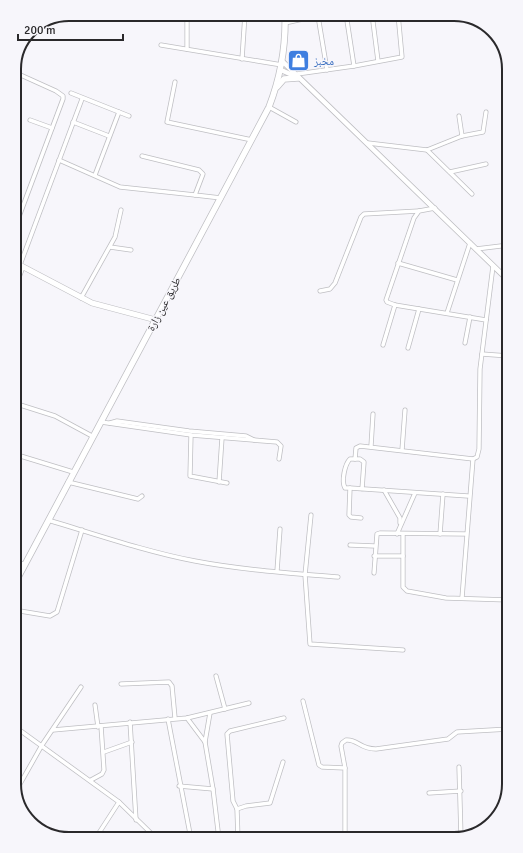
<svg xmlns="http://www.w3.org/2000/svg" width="523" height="853" viewBox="0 0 523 853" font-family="Signika,'Noto Naskh Arabic',sans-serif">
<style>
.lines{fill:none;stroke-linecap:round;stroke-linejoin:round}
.minor-casing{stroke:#bfbfc3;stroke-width:5}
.tertiary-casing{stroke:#bfbfc3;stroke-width:6}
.secondary-casing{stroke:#bfbfc3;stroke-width:6}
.primary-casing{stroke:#bfbfc3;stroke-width:7}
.minor{stroke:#fff;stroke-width:3.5}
.tertiary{stroke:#fff;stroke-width:4.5}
.secondary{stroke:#fff;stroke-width:5}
.primary{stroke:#fff;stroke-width:5.5}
.labels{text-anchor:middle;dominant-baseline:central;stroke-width:3;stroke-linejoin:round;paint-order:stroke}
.shop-label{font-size:11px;fill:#366cbe;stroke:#f7f6fb;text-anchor:start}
.street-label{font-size:11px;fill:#2a292b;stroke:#f7f6fb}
.rim{fill:none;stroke:#2a292b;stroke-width:2}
</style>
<rect width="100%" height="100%" fill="#f7f6fb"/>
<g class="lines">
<defs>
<g id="minor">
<path d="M346,14L354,66"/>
<path d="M372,14L378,61"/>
<path d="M318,16L327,70"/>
<path d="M187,20V49"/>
<path d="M285,23L325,14"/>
<path d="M161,45L282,65"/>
<path d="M242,59L245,14"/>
<path d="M297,74L354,66L402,57L398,14"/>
<path d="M175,82L167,122L252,140"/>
<path d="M71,93L129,116"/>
<path d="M269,107L296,122"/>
<path d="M459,116L462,136"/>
<path d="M30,120L52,128"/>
<path d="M73,122L109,136"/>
<path d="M368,143L427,150L462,136L483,132L486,112"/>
<path d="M427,150L472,194"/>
<path d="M142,156L199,170L203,174L195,195L221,198"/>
<path d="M59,160L120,187L195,195"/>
<path d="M450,172L486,164"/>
<path d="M95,175L119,112"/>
<path d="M435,208L419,211L414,218L386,300L387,302L395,305L486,320"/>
<path d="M14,230L63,99V96L56,91L14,72"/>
<path d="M110,247L131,250"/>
<path d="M476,249L509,245"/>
<path d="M398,263L457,280"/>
<path d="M20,265L82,99"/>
<path d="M14,290L23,267"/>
<path d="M320,291L330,289L335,283L361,217L364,214L419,211"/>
<path d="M81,298L115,237L121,210"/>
<path d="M447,313L470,243"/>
<path d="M465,343L470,317"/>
<path d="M383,345L395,305"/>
<path d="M408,348L419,309"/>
<path d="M482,354L509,356"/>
<path d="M14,403L55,416L92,436"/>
<path d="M101,422L191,435L277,442L281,446L279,459"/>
<path d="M110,423L117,421L189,431L246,436L254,440"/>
<path d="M191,435L190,476L227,483"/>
<path d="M371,446L373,414"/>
<path d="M402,450L405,410"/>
<path d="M14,454L73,472"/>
<path d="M355,459L356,448L360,446L473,459L477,457L479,449L480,369L493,266"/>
<path d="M68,482L138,499L142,496"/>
<path d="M219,482L222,438"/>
<path d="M350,488L349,515L351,517L361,518"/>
<path d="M362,489L364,462L360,459H350C345,464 341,481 345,488H350C390,491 429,493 468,496"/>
<path d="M384,490L400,518V523"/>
<path d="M311,515L305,575L310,644L403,650"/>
<path d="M48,520C95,534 147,552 195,561C242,570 291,573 338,577"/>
<path d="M397,534L415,493"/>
<path d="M403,534V587L407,591L446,598L509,600"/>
<path d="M440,534L443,494"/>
<path d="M350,545L375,546"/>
<path d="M374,556H403"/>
<path d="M14,562L24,564"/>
<path d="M277,571L280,529"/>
<path d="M374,573L377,534L380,533L466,534"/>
<path d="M462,598L473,459"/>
<path d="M14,610L50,616L57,612L82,530"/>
<path d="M216,676L225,709"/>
<path d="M121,684L169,682L172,686L175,718"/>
<path d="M303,701L319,765L322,767L345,768V839"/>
<path d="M95,705L98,727"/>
<path d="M187,718L205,742L213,789L219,839"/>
<path d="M168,719L191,839"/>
<path d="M130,722L136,820"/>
<path d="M14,726L119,802L157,839"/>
<path d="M53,730L187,718L249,703"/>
<path d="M205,742L210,713"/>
<path d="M104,752L132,742"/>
<path d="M459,767L461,837"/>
<path d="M345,768L341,746L342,743L346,740C358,739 359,749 376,749L448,739L457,732L509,729"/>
<path d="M91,780L102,774L104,770L101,726"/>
<path d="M179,786L213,789"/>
<path d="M16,791L42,745L81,687"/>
<path d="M429,793L461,791"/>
<path d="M237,809L246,806L270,803L283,762"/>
<path d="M95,839L119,802"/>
<path d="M238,839L237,809L233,801L227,734L230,731L284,718"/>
</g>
<g id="tertiary">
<path d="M282,61L509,281"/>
<path d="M281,70L299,78"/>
</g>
<path id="secondary" d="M14,262L92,303L156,320"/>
<g id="primary">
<path d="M277,87L284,79L298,78"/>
<path d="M14,585L269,107C281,76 286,47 285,14"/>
</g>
</defs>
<!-- minor casing -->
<use href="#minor" class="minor-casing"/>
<!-- tertiary casing -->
<use href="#tertiary" class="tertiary-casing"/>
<!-- secondary casing -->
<use href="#secondary" class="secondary-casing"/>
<!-- primary casing -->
<use href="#primary" class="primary-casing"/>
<!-- minor -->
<use href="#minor" class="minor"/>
<!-- tertiary -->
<use href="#tertiary" class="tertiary"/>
<!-- secondary -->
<use href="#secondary" class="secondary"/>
<!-- primary -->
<use href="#primary" class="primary"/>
</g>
<!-- icons -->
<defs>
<symbol id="shop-square" viewBox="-11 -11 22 22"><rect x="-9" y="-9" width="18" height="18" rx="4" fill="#3f7fe0" stroke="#f7f6fb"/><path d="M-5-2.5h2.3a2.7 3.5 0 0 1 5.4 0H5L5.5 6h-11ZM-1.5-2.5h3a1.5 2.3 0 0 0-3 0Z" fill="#fff"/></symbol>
</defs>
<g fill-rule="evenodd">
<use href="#shop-square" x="286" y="48" width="25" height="25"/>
</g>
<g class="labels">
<!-- shop labels -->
<g class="shop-label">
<text x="314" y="61">مخبز</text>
</g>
<!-- street labels -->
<g class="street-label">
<text transform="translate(164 304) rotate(-62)">طريق عين زارة</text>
</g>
</g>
<!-- crop -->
<path d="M0 0H523V853H0ZM69 21H454A48 48 0 0 1 502 69V784A48 48 0 0 1 454 832H69A48 48 0 0 1 21 784V69A48 48 0 0 1 69 21Z" fill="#f7f6fb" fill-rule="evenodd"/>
<path class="rim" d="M69 21H454A48 48 0 0 1 502 69V784A48 48 0 0 1 454 832H69A48 48 0 0 1 21 784V69A48 48 0 0 1 69 21Z"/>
<!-- scale -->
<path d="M18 34v6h105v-6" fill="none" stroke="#2a292b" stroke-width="2"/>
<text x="24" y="34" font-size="12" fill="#2a292b" stroke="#f7f6fb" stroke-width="3" paint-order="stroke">200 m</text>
</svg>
